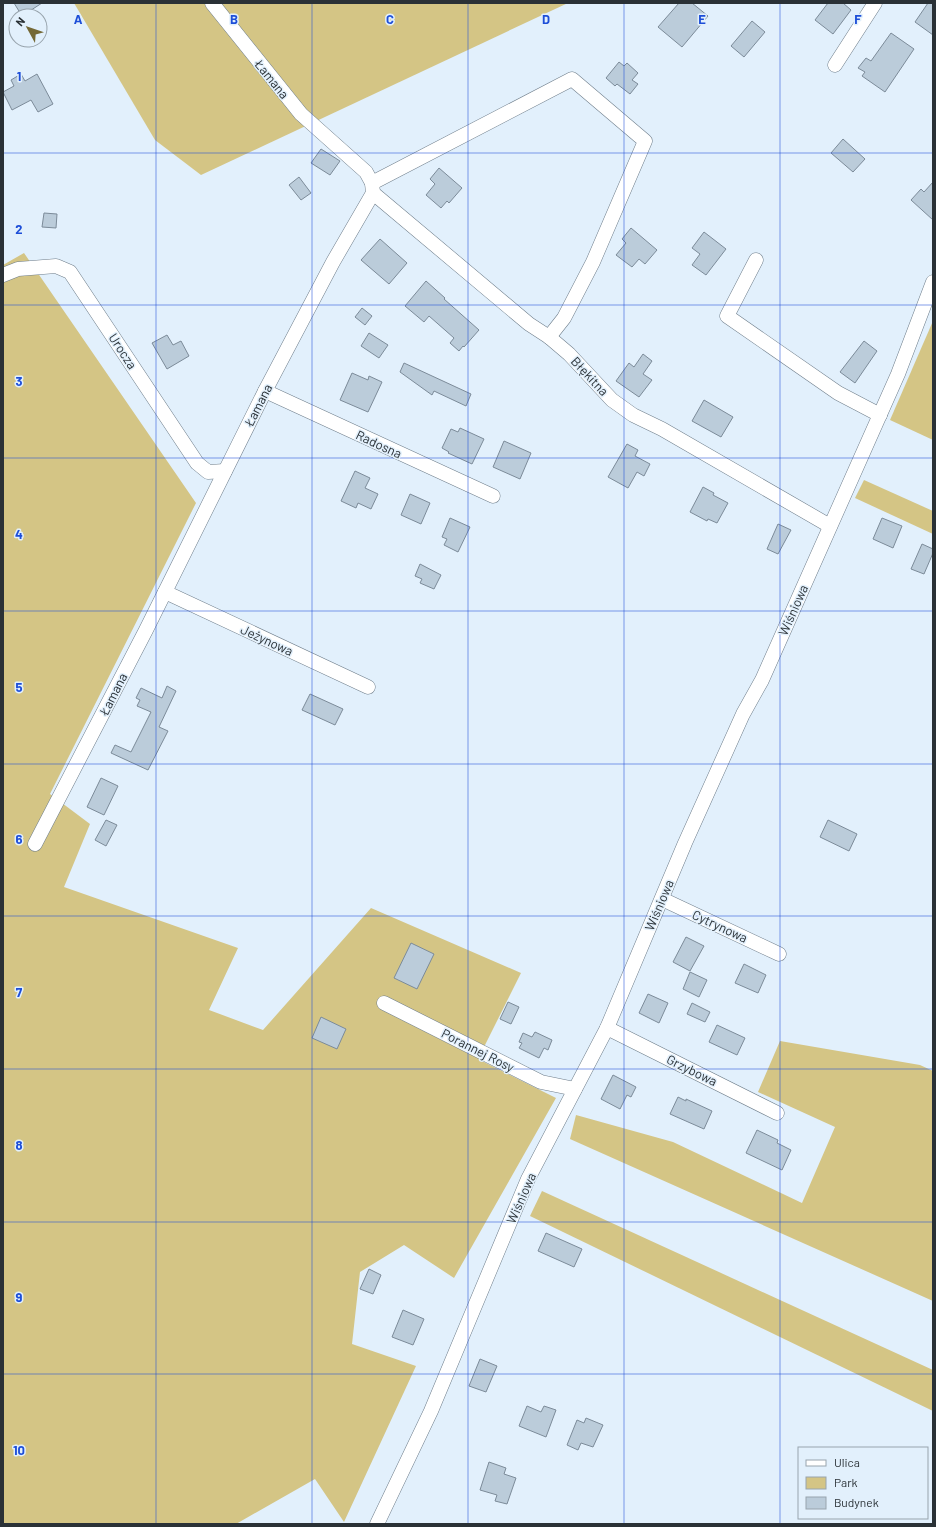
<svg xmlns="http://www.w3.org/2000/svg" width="936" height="1527" viewBox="0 0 936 1527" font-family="Barlow,sans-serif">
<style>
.green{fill:#d4c585}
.building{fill:#bbccda;stroke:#7c8b99}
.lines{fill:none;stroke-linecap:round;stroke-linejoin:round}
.minor-casing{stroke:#6f7e8b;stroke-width:15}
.minor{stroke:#fff;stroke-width:14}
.grid{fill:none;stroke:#1d4ed8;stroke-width:1;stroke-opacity:0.55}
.labels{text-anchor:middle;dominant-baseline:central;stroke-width:3;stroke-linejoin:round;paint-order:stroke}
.street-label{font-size:13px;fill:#2a3136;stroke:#e2f0fc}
.grid-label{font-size:13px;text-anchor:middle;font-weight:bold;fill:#1d4ed8;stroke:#e2f0fc;stroke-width:3;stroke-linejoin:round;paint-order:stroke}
</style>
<rect width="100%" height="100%" fill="#e2f0fc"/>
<!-- green -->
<g class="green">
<path d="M74,3H568L201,175L155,140Z"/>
<path d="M24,253L196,503L50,794L90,824L64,887L238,948L209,1010L263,1030L371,908L521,973L478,1059L556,1098L454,1278L404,1245L360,1272L352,1344L416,1366L344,1522L315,1479L236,1524H3V265Z"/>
<path d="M933,321V440L890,420Z"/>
<path d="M864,480L933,511V534L855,498Z"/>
<path d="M780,1041L920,1065L933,1071V1301L570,1139L576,1115L673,1142L802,1203L835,1127L758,1092Z"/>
<path d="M542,1191L933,1370V1411L530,1216Z"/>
</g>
<!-- building -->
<g class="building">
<path d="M14,3H42L22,16Z"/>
<path d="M679,3H692L708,16L682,47L658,27Z"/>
<path d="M828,3H843L851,10L833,34L815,20Z"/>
<path d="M928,3H933V35L915,22Z"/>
<path d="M752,21L765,32L744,57L731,46Z"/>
<path d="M891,33L914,49L885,92L862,76L865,72L858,68L866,58L871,61Z"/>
<path d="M619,62L624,66L627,63L638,73L632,80L638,84L630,94L617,84L615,86L606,78Z"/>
<path d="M21,74L25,81L37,74L53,104L38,112L31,100L12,110L3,92L14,86L11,80Z"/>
<path d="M843,139L865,159L853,172L831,153Z"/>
<path d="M321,149L340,161L330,175L311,163Z"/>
<path d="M439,168L462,188L449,203L447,201L441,208L426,195L435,184L430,179Z"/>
<path d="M299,177L311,193L301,200L289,185Z"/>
<path d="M933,182V220L911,200L921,189L924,192Z"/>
<path d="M44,213L57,214L56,228L42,227Z"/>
<path d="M631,228L657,250L645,264L639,259L632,267L616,255L626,243L622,239Z"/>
<path d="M704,232L726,249L706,275L692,265L700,254L692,248Z"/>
<path d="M380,239L407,263L389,284L361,260Z"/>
<path d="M426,281L445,298L444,299L479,330L464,347L463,346L459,351L450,343L454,338L429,316L424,322L405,306Z"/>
<path d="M362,308L372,316L365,325L355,317Z"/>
<path d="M369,333L388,345L379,358L361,346Z"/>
<path d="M167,335L173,345L181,341L189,356L167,369L152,343Z"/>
<path d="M864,341L877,351L855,383L840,372Z"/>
<path d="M643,354L652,361L643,374L652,380L639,397L616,381L629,363L634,367Z"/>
<path d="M404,363L471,394L466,406L434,391L432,395L400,372Z"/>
<path d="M352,373L368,380L369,376L382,382L368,412L340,400Z"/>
<path d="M704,400L733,417L721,437L692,421Z"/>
<path d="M460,428L484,439L472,464L448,453L449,452L442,448L451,429L458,432Z"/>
<path d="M504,441L531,453L520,479L493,467Z"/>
<path d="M627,444L638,450L635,456L650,464L644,476L637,472L628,488L608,477Z"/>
<path d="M355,471L370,478L365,488L378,494L371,509L358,503L356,508L341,501Z"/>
<path d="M703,487L714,493L713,495L728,503L717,523L708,519L707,521L690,512Z"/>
<path d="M410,494L430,503L421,524L401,515Z"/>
<path d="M450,518L470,527L458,552L444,545L447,539L442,537Z"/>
<path d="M882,518L902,526L893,548L873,539Z"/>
<path d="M778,524L791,530L778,554L767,549Z"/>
<path d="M922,544L933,549V553L924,574L911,569Z"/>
<path d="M420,564L441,575L434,589L420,583L422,579L415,576Z"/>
<path d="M167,686L176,691L159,727L168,731L148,770L111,753L115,745L131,752L151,712L137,706L140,700L136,698L141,688L162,698Z"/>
<path d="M310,694L343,709L335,725L302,710Z"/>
<path d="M101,778L118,786L104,815L87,807Z"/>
<path d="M106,820L117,825L106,846L95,840Z"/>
<path d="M828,820L857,834L849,851L820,837Z"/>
<path d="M686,937L704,946L690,971L673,962Z"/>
<path d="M411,943L434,954L417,989L394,978Z"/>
<path d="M744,964L766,975L758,993L735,983Z"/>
<path d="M690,972L707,980L699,997L683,989Z"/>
<path d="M648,994L668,1003L659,1023L639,1013Z"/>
<path d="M508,1002L519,1007L511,1024L500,1019Z"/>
<path d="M692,1003L710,1012L705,1022L687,1014Z"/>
<path d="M321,1017L346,1029L337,1049L312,1038Z"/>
<path d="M717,1025L745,1038L737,1055L709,1042Z"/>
<path d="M535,1032L552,1040L548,1050L544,1048L539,1058L519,1048L522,1043L519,1042L523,1033L532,1037Z"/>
<path d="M613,1075L636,1087L631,1097L627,1095L620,1109L601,1099Z"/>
<path d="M678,1097L686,1101V1099L712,1111L704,1129L670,1114Z"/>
<path d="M757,1130L778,1140L777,1143L791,1150L782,1170L746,1153Z"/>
<path d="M546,1233L582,1249L574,1267L538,1251Z"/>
<path d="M369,1269L381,1275L373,1294L360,1289Z"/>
<path d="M403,1310L424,1319L413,1345L392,1337Z"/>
<path d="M480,1359L497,1366L486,1392L469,1386Z"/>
<path d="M527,1406L541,1412L544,1406L556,1410L546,1437L519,1426Z"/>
<path d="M586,1418L603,1425L593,1447L581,1443L578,1450L567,1445L577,1420L584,1423Z"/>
<path d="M489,1462L506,1468L504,1474L516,1478L507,1504L495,1501L497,1495L480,1490Z"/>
</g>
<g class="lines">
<defs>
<g id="minor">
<path d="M835,65L875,3"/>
<path d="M372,183L572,79L645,141L593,262L564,318L549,337"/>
<path d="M373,193L529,324L549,337L569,354L612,400L633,415L662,429L830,526"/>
<path d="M756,260L727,316L838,393L880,415"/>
<path d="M3,275L18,269L56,266L70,272L197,463L208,472L225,471"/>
<path d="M265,391L493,496"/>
<path d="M165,592L368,687"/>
<path d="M35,844L146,630L265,391L333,262L373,193L372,183L366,172L301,114L212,3"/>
<path d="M662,899L779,954"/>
<path d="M384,1003L541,1082L575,1089"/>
<path d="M607,1028L777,1113"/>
<path d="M377,1524L431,1411L528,1179L607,1028L685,843L743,714L762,680L898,374L933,282"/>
</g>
</defs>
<!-- minor casing -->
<use href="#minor" class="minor-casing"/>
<!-- minor -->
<use href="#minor" class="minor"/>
</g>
<!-- grid -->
<path class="grid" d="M156,3V1524M312,3V1524M468,3V1524M624,3V1524M780,3V1524M3,153H933M3,305H933M3,458H933M3,611H933M3,764H933M3,916H933M3,1069H933M3,1222H933M3,1374H933"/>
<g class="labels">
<!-- street labels -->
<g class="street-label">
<text transform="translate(272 79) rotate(51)">Łamana</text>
<text transform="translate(123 351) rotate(57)">Urocza</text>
<text transform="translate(590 376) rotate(47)">Błękitna</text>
<text transform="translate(258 405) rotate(-63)">Łamana</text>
<text transform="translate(379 444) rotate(25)">Radosna</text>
<text transform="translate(793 610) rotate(-66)">Wiśniowa</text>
<text transform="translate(267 640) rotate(25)">Jeżynowa</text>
<text transform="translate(113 694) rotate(-63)">Łamana</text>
<text transform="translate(659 905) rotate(-67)">Wiśniowa</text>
<text transform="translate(720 926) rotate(25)">Cytrynowa</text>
<text transform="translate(478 1050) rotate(27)">Porannej Rosy</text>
<text transform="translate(692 1070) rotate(26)">Grzybowa</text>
<text transform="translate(521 1198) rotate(-66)">Wiśniowa</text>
</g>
</g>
<g class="grid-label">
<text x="78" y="24">A</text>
<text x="234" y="24">B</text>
<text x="390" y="24">C</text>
<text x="546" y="24">D</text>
<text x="702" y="24">E</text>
<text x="858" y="24">F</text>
<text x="19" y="81">1</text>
<text x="19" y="234">2</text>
<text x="19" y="386">3</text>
<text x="19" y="539">4</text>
<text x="19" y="692">5</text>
<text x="19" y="844">6</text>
<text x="19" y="997">7</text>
<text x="19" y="1150">8</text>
<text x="19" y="1302">9</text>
<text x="19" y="1455">10</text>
</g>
<!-- border -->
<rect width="936" height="1527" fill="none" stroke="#2a3136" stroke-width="8"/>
<!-- legend -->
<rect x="798" y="1447" width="130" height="72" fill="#e2f0fc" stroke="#98a4ad"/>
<rect x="806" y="1460" width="20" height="6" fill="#ffffff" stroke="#98a4ad"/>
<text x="834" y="1467" font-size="12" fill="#2a3136">Ulica</text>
<rect x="806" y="1477" width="20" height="12" fill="#d4c585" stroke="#98a4ad"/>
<text x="834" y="1487" font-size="12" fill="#2a3136">Park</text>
<rect x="806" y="1497" width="20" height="12" fill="#bbccda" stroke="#98a4ad"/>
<text x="834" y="1507" font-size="12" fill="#2a3136">Budynek</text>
<!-- north arrow -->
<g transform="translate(28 28) rotate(310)"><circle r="19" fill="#e2f0fc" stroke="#98a4ad"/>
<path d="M0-3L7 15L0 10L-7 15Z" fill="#746835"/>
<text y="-6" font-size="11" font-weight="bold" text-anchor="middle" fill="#2a3136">N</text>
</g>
</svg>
